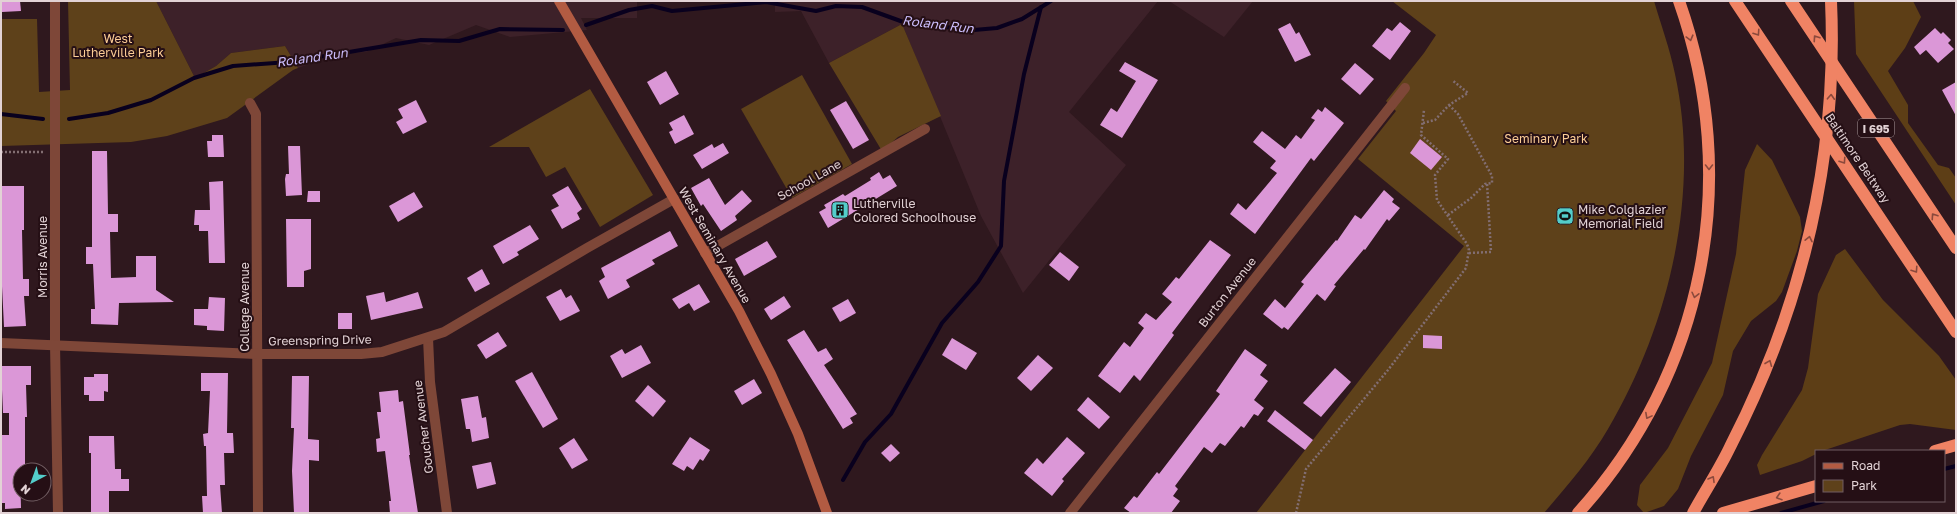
<svg xmlns="http://www.w3.org/2000/svg" width="1957" height="514" viewBox="0 0 1957 514" font-family="'Golos Text',sans-serif">
<style>
.built{fill:#3d2129}
.green{fill:#5e411a}
.forest{fill:#5d3e16}
.lines{fill:none;stroke-linecap:round;stroke-linejoin:round}
.stream{stroke:#09001e;stroke-width:4}
.building{fill:#db97d7}
.path{stroke:#826e72;stroke-width:2.5;stroke-dasharray:2 2;stroke-linecap:butt}
.street{stroke:#7e4738;stroke-width:10}
.secondary{stroke:#b25b42;stroke-width:10}
.highway{stroke:#f08364;stroke-width:12}
.highway-bridge{stroke:#f08364;stroke-width:12}
.oneway{stroke:#8a493c}
.labels{text-anchor:middle;dominant-baseline:central;stroke-width:4;stroke-linejoin:round;paint-order:stroke}
.shield{fill:#250f15;stroke:#a9989b;stroke-width:1}
.shield-label{font-size:11px;font-weight:bold;fill:#e2d2d5}
.park-label{font-size:12px;fill:#fccd96;stroke:#250f15}
.street-label{font-size:12px;fill:#e2d2d5;stroke:#250f15}
.poi-label{font-size:12px;fill:#e2d2d5;stroke:#250f15;text-anchor:start}
.water-label{font-size:13px;font-style:italic;fill:#cbbdfc;stroke:#250f15}
</style>
<rect width="100%" height="100%" fill="#2f181e"/>
<!-- built -->
<g class="built">
<path d="M156,1H637V18H581L587,30L510,37L476,25L429,45L396,38L366,52L337,54L298,68L285,46L231,53L216,66L195,78Z"/>
<path d="M775,1H1158L1069,112L1126,165L1023,293L981,216L902,24L829,63L801,11L775,12Z"/>
<path d="M1169,1H1253L1224,37Z"/>
</g>
<!-- green -->
<g class="green">
<path d="M68,1H156L195,78L216,66L231,53L285,46L298,68L293,70L227,118L167,136L131,142L1,146V19H37L39,92L70,90Z"/>
<path d="M1392,1H1654C1661,25 1670,49 1675,74C1701,193 1669,325 1608,429C1590,460 1567,486 1544,513H1256L1464,246L1358,159L1396,111L1386,101L1424,53L1436,35Z"/>
<path d="M902,24L941,116L898,137L882,151L829,63Z"/>
<path d="M802,75L852,164L792,198L741,109Z"/>
<path d="M590,89L653,195L600,227L565,167L546,177L529,147H489Z"/>
</g>
<!-- forest -->
<g class="forest">
<path d="M1854,1H1913L1921,17L1905,48L1888,71L1908,105V123L1938,165L1949,168L1956,178V205L1856,54Z"/>
<path d="M1757,144L1772,160L1800,217L1802,231L1797,251L1782,292L1776,301L1751,321L1733,351L1723,395L1691,456L1678,489L1664,506L1644,513L1637,505L1640,485L1668,448L1712,363L1736,254L1745,170Z"/>
<path d="M1845,249L1883,300L1939,356L1956,380V430L1910,424L1900,425L1822,451H1816V454L1802,461L1760,475L1757,465L1762,455L1802,390L1808,368L1818,294L1836,255Z"/>
</g>
<g class="lines">
<!-- stream -->
<g class="stream">
<path d="M586,25L629,10L652,6L672,11L766,2L816,11L836,6L862,7L906,23L974,30L997,28L1022,19L1051,1"/>
<path d="M1,114L43,119"/>
<path d="M69,119L108,113L151,100L194,78L233,66L289,62L421,40L459,41L500,29L563,30"/>
<path d="M1944,469L1956,466"/>
<path d="M843,480L865,442L891,414L942,323L978,282L1001,246L1004,181L1024,74L1041,7"/>
<path d="M1781,513L1824,501"/>
</g>
</g>
<!-- building -->
<g class="building">
<path d="M1,1H20L21,11L2,12Z"/>
<path d="M1400,22L1411,31L1390,60L1372,46L1387,28L1392,31Z"/>
<path d="M1290,23L1296,34L1299,32L1311,55L1295,62L1278,29Z"/>
<path d="M1935,28L1941,34L1943,32L1951,40L1948,43L1954,49L1938,63L1926,50L1920,55L1914,47Z"/>
<path d="M1125,62L1158,80L1122,138L1100,125L1111,108L1117,112L1136,81L1119,71Z"/>
<path d="M1355,63L1374,79L1360,95L1341,79Z"/>
<path d="M666,71L679,94L660,105L647,82Z"/>
<path d="M1956,82V116L1942,90Z"/>
<path d="M416,100L427,122L403,134L396,122L403,118L398,109Z"/>
<path d="M846,101L869,140L853,149L830,110Z"/>
<path d="M1325,107L1344,123L1314,161L1311,158L1255,234L1230,214L1238,203L1246,210L1277,173L1270,168L1276,161L1253,142L1262,131L1285,149L1296,135L1301,139L1315,120L1311,118L1318,109L1322,112Z"/>
<path d="M684,115L694,134L675,144L669,132L673,130L669,123Z"/>
<path d="M212,135H223L224,157H208L207,141H212Z"/>
<path d="M1420,139L1442,157L1431,170L1410,153Z"/>
<path d="M723,143L729,153L702,169L693,155L712,144L714,148Z"/>
<path d="M288,146H300L302,195L286,196L285,179L286,174H289Z"/>
<path d="M92,151H107L108,214H118V232H110L111,278L136,277V256H156V290L174,302L119,303L118,325L91,324V309H95L93,264H86V247H92Z"/>
<path d="M879,172L883,179L890,175L897,186L828,228L819,212L826,208L824,205L843,194L845,196L871,180L870,178Z"/>
<path d="M709,178L725,205L742,190L752,201L735,216L737,220L721,231L703,204L701,206L691,188Z"/>
<path d="M223,181L225,263H209L208,231H199V225H194L195,210H210L209,182Z"/>
<path d="M1,186H24V230H22L23,279H29V296H24L26,326L4,327L1,266Z"/>
<path d="M568,186L582,209L577,213L580,219L562,229L551,210L559,206L552,195Z"/>
<path d="M1384,190L1394,199L1392,202L1400,208L1389,221L1387,219L1365,250L1364,249L1334,285L1336,286L1325,301L1317,294L1288,330L1284,327L1282,329L1263,314L1275,299L1285,308L1304,284L1301,282L1336,240L1337,241L1355,215L1361,219Z"/>
<path d="M308,191H320V202H307Z"/>
<path d="M414,192L423,207L398,222L389,206Z"/>
<path d="M286,219H311V269L304,271V287H287Z"/>
<path d="M530,225L539,239L517,252L519,255L503,264L493,246Z"/>
<path d="M670,231L678,246L652,260L655,264L626,280L630,287L608,299L599,281L605,277L601,268Z"/>
<path d="M1210,240L1231,255L1172,333L1174,335L1140,381L1134,375L1120,393L1098,376L1124,342L1130,347L1144,328L1138,323L1146,313L1156,320L1172,302L1162,294L1176,277L1179,279Z"/>
<path d="M767,241L777,257L744,276L735,259Z"/>
<path d="M1060,252L1079,267L1069,281L1049,265Z"/>
<path d="M482,269L490,284L475,292L467,278Z"/>
<path d="M699,284L710,302L694,311L689,303L679,309L672,299Z"/>
<path d="M561,289L566,298L571,295L580,311L560,321L546,297Z"/>
<path d="M384,292L386,302L418,292L423,308L371,320L366,296Z"/>
<path d="M784,296L791,307L771,320L764,309Z"/>
<path d="M209,297L225,298L224,331L207,330V326L194,325V309H208Z"/>
<path d="M848,299L856,313L840,322L832,308Z"/>
<rect x="338" y="313" width="14" height="16"/>
<path d="M804,330L818,352L826,348L833,359L824,365L857,414L850,418L853,423L843,429L787,340Z"/>
<path d="M498,332L507,346L486,359L477,345Z"/>
<path d="M1423,335L1442,336V349L1423,348Z"/>
<path d="M952,338L977,353L966,370L942,355Z"/>
<path d="M641,345L651,363L622,378L610,356L622,349L625,354Z"/>
<path d="M1245,349L1267,365L1260,375L1268,381L1254,400L1264,408L1258,416L1254,414L1244,428L1241,426L1225,446L1220,443L1212,453L1204,447L1175,486L1178,489L1173,496L1180,501L1171,513H1131L1124,508L1134,496L1137,498L1157,472L1159,474L1205,414L1220,394L1216,391Z"/>
<path d="M1038,355L1053,368L1031,391L1017,378Z"/>
<path d="M1,366H31V385H26L27,417H25V470H20L21,508L5,509V503H1V435H9V413H3Z"/>
<path d="M1335,368L1351,382L1321,417L1303,403Z"/>
<path d="M532,372L558,419L543,428L515,381Z"/>
<path d="M201,373H228L227,433H233L234,453H224L225,485H220L222,513H203L202,496H207L206,446H204L203,434L208,433L210,391H201Z"/>
<path d="M94,374H108V392L104,391V401H89V395H84V377H94Z"/>
<path d="M292,376H309L308,439L319,440V461L309,460V513H294L292,471L294,428H291Z"/>
<path d="M754,379L762,393L742,405L734,391Z"/>
<path d="M648,385L666,401L653,417L635,401Z"/>
<path d="M398,390L399,402L403,401L410,455H409L418,513H390L389,501H391L385,451L377,452L376,439L380,438L377,412H381L379,392Z"/>
<path d="M478,396L482,418L486,417L489,438L472,442L470,429H466L461,399Z"/>
<path d="M1088,397L1110,417L1099,429L1077,410Z"/>
<path d="M1275,410L1313,440L1305,450L1267,421Z"/>
<path d="M89,436H114L115,469H121V479H129V491H109V513H91V453H89Z"/>
<path d="M690,437L710,450L703,461L700,459L693,470L687,466L684,471L672,464Z"/>
<path d="M1067,437L1085,453L1062,479L1064,481L1052,496L1024,473L1037,458L1043,464Z"/>
<path d="M574,438L588,460L572,469L559,448Z"/>
<path d="M891,444L900,453L890,462L881,453Z"/>
<path d="M491,462L496,484L477,489L472,466Z"/>
</g>
<g class="lines">
<!-- path -->
<g class="path">
<path d="M1423,123L1435,120L1449,105L1468,93L1452,80"/>
<path d="M1,152H45"/>
<path d="M1448,215L1471,198L1485,184L1492,183V176L1458,114L1449,105"/>
<path d="M1469,253L1491,252L1487,183"/>
<path d="M1296,513L1306,469L1388,370L1466,268L1469,250L1467,244L1437,200L1435,175L1448,159L1421,135L1424,110"/>
</g>
<!-- street -->
<g class="street">
<path d="M55,1V344L58,513"/>
<path d="M250,103L256,114L258,513"/>
<path d="M705,253L925,129"/>
<path d="M428,338L430,382L447,513"/>
<path d="M1,343L258,354H361L382,352L444,332L587,248L674,199"/>
<path d="M1070,513L1405,88"/>
</g>
<!-- secondary -->
<path class="secondary" d="M559,1L739,311L771,374L798,434L827,513"/>
<!-- highway -->
<g class="highway">
<path d="M1735,1L1956,332"/>
<path d="M1791,1L1956,248"/>
<path d="M1935,451L1956,445"/>
<path d="M1578,513C1705,373 1742,179 1679,1"/>
<path d="M1723,513L1816,486"/>
</g>
<!-- highway-bridge -->
<path class="highway-bridge" d="M1693,513C1705,491 1719,470 1730,447C1802,307 1838,159 1831,1"/>
</g>
<!-- one-way arrows -->
<defs><path id="oneway-chevron" d="M-2-3.5L2.5 0L-2 3.5" fill="none" stroke-width="1.6" stroke-linecap="round" stroke-linejoin="round"/></defs>
<g class="oneway">
<use href="#oneway-chevron" transform="translate(1757 33) rotate(56)"/>
<use href="#oneway-chevron" transform="translate(1690 38) rotate(75)"/>
<use href="#oneway-chevron" transform="translate(1816 38) rotate(-124)"/>
<use href="#oneway-chevron" transform="translate(1831 97) rotate(-87)"/>
<use href="#oneway-chevron" transform="translate(1843 161) rotate(56)"/>
<use href="#oneway-chevron" transform="translate(1709 167) rotate(90)"/>
<use href="#oneway-chevron" transform="translate(1934 216) rotate(-124)"/>
<use href="#oneway-chevron" transform="translate(1809 239) rotate(-78)"/>
<use href="#oneway-chevron" transform="translate(1915 270) rotate(56)"/>
<use href="#oneway-chevron" transform="translate(1695 295) rotate(103)"/>
<use href="#oneway-chevron" transform="translate(1769 363) rotate(-68)"/>
<use href="#oneway-chevron" transform="translate(1648 416) rotate(118)"/>
<use href="#oneway-chevron" transform="translate(1712 479) rotate(-60)"/>
<use href="#oneway-chevron" transform="translate(1779 497) rotate(163)"/>
</g>
<!-- icons -->
<defs>
<symbol id="building-square" viewBox="-11 -11 22 22"><rect x="-9" y="-9" width="18" height="18" rx="4" fill="#53cdca" stroke="#250f15"/><path d="M-4-6H4V6H1V3H-1V6H-4ZM-2.5-4.3h1.7v1.8h-1.7ZM.8-4.3h1.7v1.8H.8ZM-2.5-1h1.7V.8h-1.7ZM.8-1h1.7V.8H.8Z" fill="#111"/></symbol>
<symbol id="stadium-square" viewBox="-11 -11 22 22"><rect x="-9" y="-9" width="18" height="18" rx="4" fill="#53cdca" stroke="#250f15"/><path d="M0-5a6.5 5 0 1 0 0 10a6.5 5 0 1 0 0-10ZM-3.5-1.8h7v3.6h-7Z" fill="#111"/></symbol>
</defs>
<g fill-rule="evenodd">
<use href="#building-square" x="830" y="200" width="20" height="20"/>
<use href="#stadium-square" x="1555" y="206" width="20" height="20"/>
</g>
<g class="labels">
<!-- shield labels -->
<rect class="shield" x="1858" y="119" width="36" height="18" rx="3"/>
<g class="shield-label">
<text x="1876" y="128">I 695</text>
</g>
<!-- park labels -->
<g class="park-label">
<text x="118" y="38">West<tspan x="118" dy="14">Lutherville Park</tspan></text>
<text x="1546" y="138">Seminary Park</text>
</g>
<!-- street labels -->
<g class="street-label">
<text transform="translate(1858 158) rotate(56)">Baltimore Beltway</text>
<text transform="translate(809 180) rotate(-29)">School Lane</text>
<text transform="translate(715 245) rotate(60)">West Seminary Avenue</text>
<text transform="translate(42 257) rotate(-90)">Morris Avenue</text>
<text transform="translate(1227 292) rotate(-52)">Burton Avenue</text>
<text transform="translate(244 307) rotate(-90)">College Avenue</text>
<text transform="translate(320 340) rotate(-1)">Greenspring Drive</text>
<text transform="translate(423 427) rotate(-97)">Goucher Avenue</text>
</g>
<!-- poi labels -->
<g class="poi-label">
<text x="853" y="203">Lutherville<tspan x="853" dy="14">Colored Schoolhouse</tspan></text>
<text x="1578" y="209">Mike Colglazier<tspan x="1578" dy="14">Memorial Field</tspan></text>
</g>
<!-- water labels -->
<g class="water-label">
<text transform="translate(938 24) rotate(7)">Roland Run</text>
<text transform="translate(312 57) rotate(-8)">Roland Run</text>
</g>
</g>
<!-- border -->
<rect width="1957" height="514" fill="none" stroke="#e2d2d5" stroke-width="4"/>
<!-- legend -->
<rect x="1815" y="450" width="130" height="52" fill="#250f15" stroke="#715d62"/>
<rect x="1823" y="463" width="20" height="6" fill="#b25b42" stroke="#715d62"/>
<text x="1851" y="470" font-size="12" fill="#e2d2d5">Road</text>
<rect x="1823" y="480" width="20" height="12" fill="#5e411a" stroke="#715d62"/>
<text x="1851" y="490" font-size="12" fill="#e2d2d5">Park</text>
<!-- north arrow -->
<g transform="translate(32 482) rotate(221)"><circle r="19" fill="#250f15" stroke="#715d62"/>
<path d="M0-3L7 15L0 10L-7 15Z" fill="#53cdca"/>
<text y="-6" font-size="11" font-weight="bold" text-anchor="middle" fill="#e2d2d5">N</text>
</g>
</svg>
